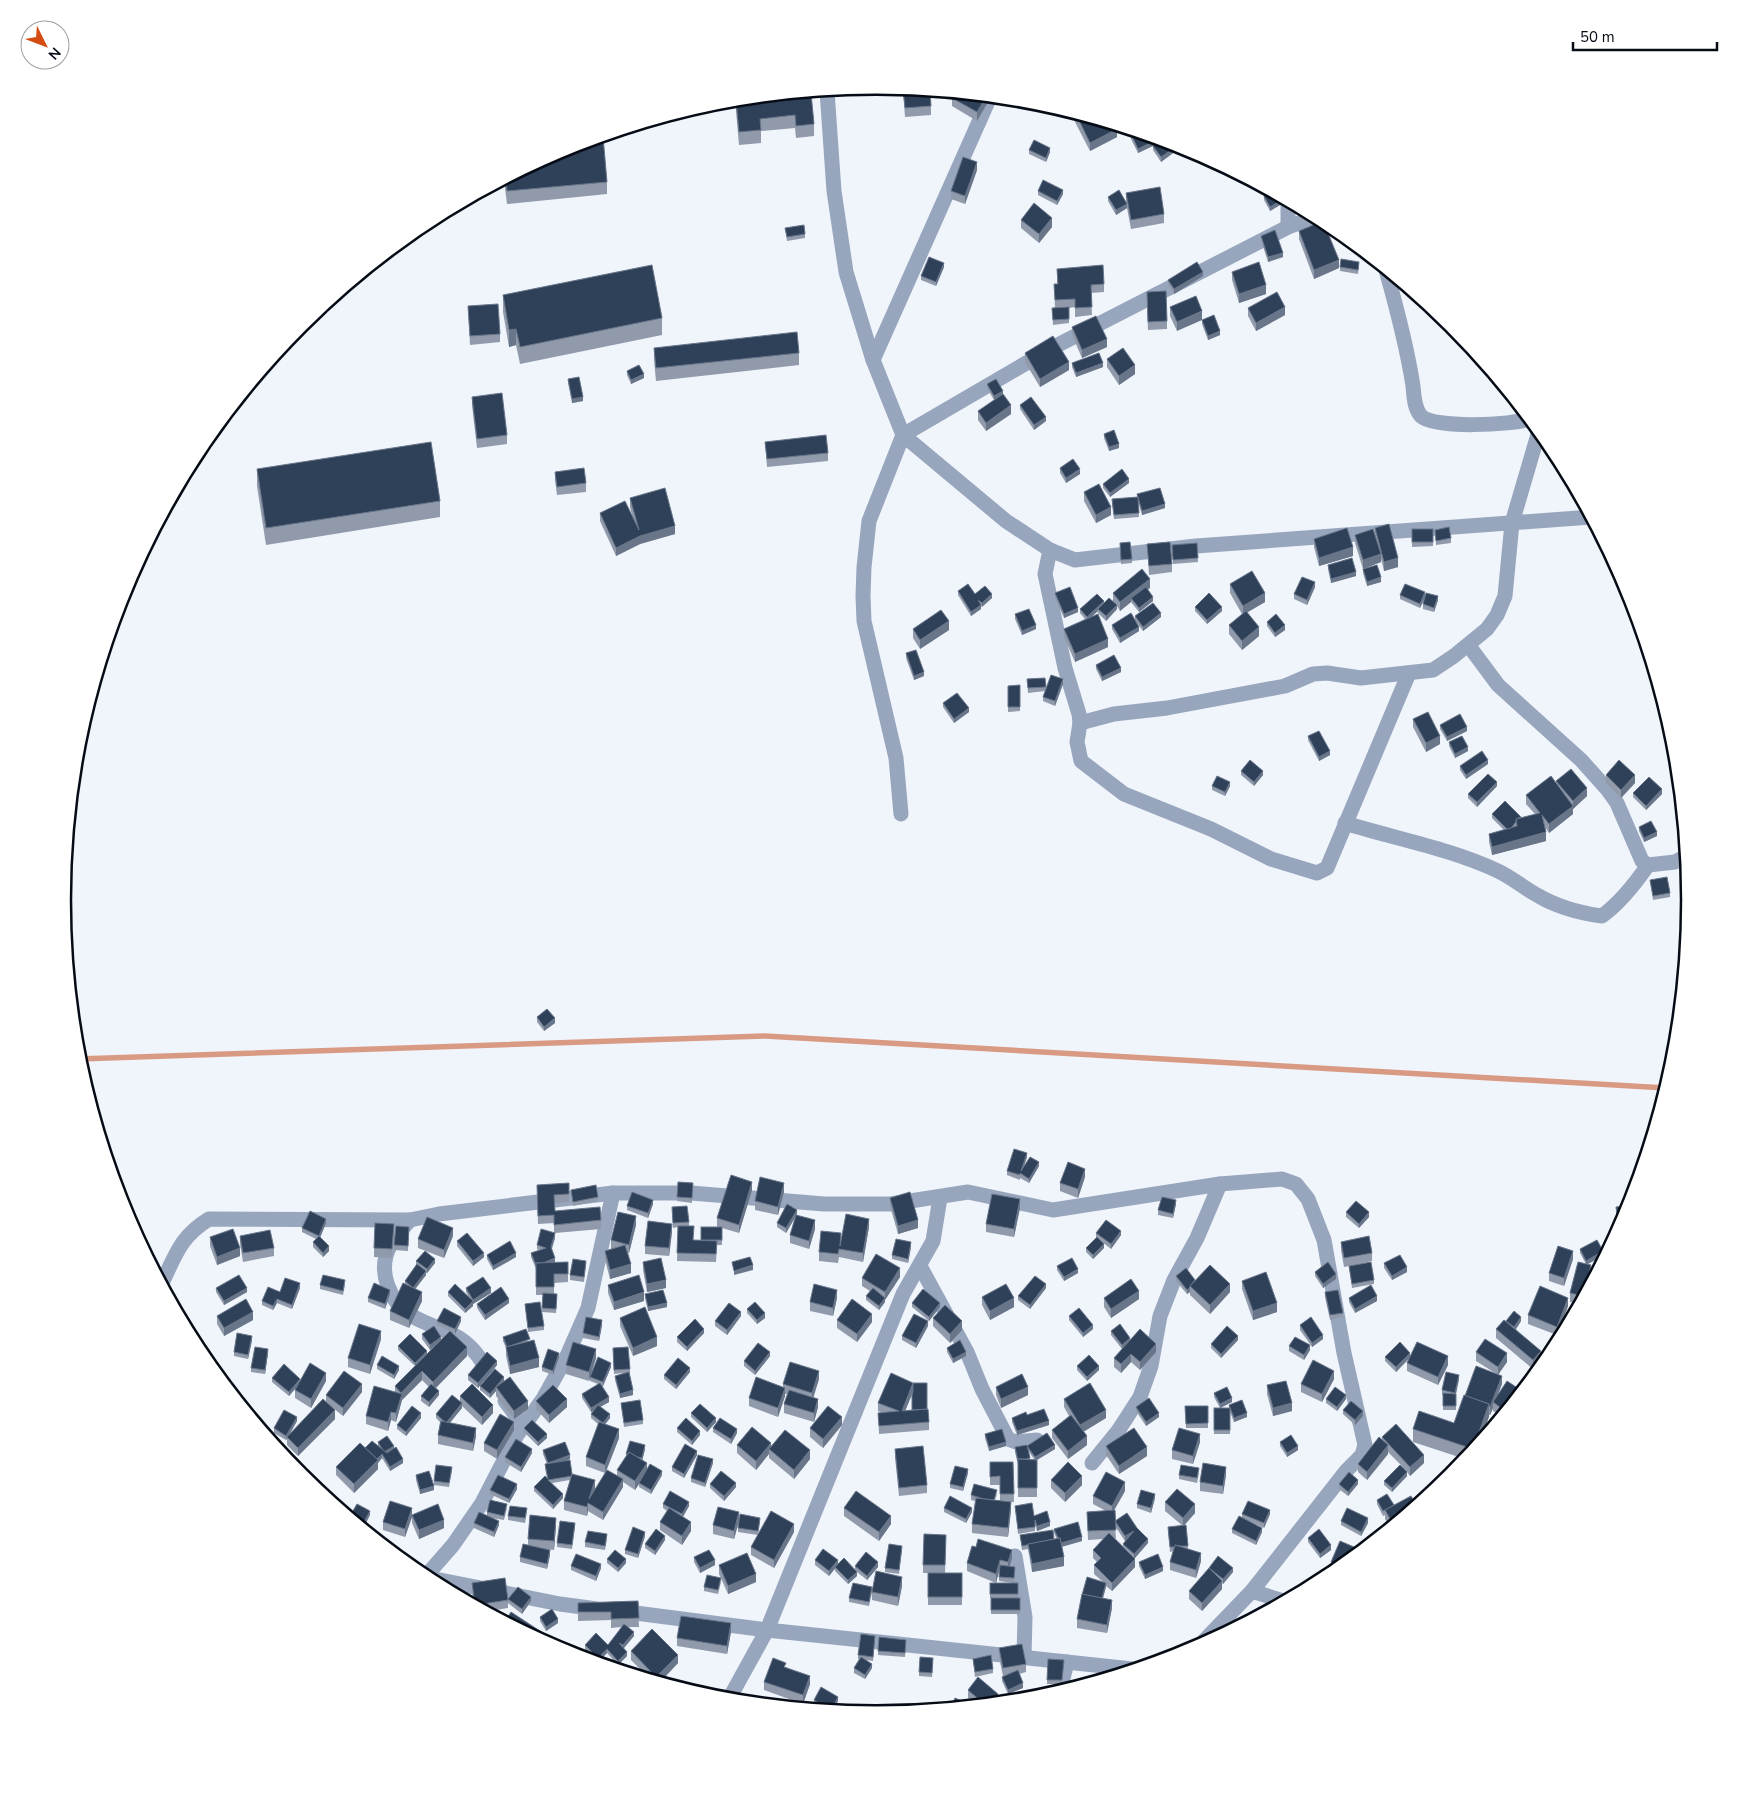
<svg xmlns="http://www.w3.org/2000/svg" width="1753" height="1800" viewBox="0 0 1753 1800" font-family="'Nunito Sans',sans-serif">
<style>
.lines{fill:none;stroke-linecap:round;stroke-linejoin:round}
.stream{stroke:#d99a84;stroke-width:5.5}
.minor{stroke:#97a6bd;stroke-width:15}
.wall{fill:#909aaa;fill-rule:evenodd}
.shaded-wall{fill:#69768a}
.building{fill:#2f4059;stroke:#69768a}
.rim{fill:none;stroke:#060c16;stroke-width:2.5}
</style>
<rect width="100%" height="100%" fill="#f0f4fb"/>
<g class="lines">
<!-- stream -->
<path class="stream" d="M78,1059L765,1036L1666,1088"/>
<!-- minor -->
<g class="minor">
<path d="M827,91L834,191L846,272L873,360L903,435L1006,521L1050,550L1075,560L1196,546L1591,517"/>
<path d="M1288,201V227"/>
<path d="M1386,270C1397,309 1407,347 1413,386C1414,396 1414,408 1421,416C1434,429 1512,425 1530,419"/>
<path d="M873,360L990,97"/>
<path d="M1050,550L1045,574L1065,668L1079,714L1080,723L1077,742L1081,761L1124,794L1211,829L1271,859L1317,873L1327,868L1409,673"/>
<path d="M1469,646L1498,685L1581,760L1607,789L1617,803L1642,861L1648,865L1675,862L1686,856"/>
<path d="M1080,723L1114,714L1167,708L1285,686L1313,674L1327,673L1361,678L1433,670L1454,656L1487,629L1497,615L1505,596L1512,523L1539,431"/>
<path d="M901,814L896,758L864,621L863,596L864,567L869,521L903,435L1052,348L1288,227L1316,217"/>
<path d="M1345,823C1396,839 1449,848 1498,871C1511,877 1524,888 1537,895C1557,907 1579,913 1602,916C1621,902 1635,884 1648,865"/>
<path d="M920,1266L967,1352L982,1389L1008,1439L1016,1442L1037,1440"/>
<path d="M162,1283C176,1254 181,1236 209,1219L410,1220"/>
<path d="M491,1377C484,1364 477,1352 466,1343C451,1330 431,1327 414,1317C389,1303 376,1270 391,1244C396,1235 404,1227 410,1220L439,1214L613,1193H691L824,1204H891L968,1192L1053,1210L1220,1184L1282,1179L1296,1184L1308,1199L1324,1240L1344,1353L1365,1445L1362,1455L1347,1470L1252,1591L1199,1646"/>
<path d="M505,1401L524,1426"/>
<path d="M1092,1463L1118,1431L1140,1397L1151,1366L1160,1316L1174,1280L1197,1238L1220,1184"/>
<path d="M1015,1556L1025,1617L1024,1657"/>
<path d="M425,1577L560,1604L597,1609"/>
<path d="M425,1577L453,1545L482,1503L517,1435L543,1399L567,1356L588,1308L613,1193"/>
<path d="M1252,1591L1283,1601"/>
<path d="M620,1611L767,1630L1132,1669"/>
<path d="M1060,1691L1067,1662"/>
<path d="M729,1699L767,1630L903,1294L933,1241L940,1198"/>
</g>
</g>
<!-- wall -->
<g class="wall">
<path d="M903,89L931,106V115L905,117Z"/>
<path d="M811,93L814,124V136L796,138L795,128L761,131V143L739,145L736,111V100Z"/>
<path d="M989,97V100L977,121L952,106V98Z"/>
<path d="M995,98L1007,99L1005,103Z"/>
<path d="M1075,114L1117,137L1090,151L1075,122Z"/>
<path d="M1131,134L1177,150L1161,162L1153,150V146L1138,153L1131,139Z"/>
<path d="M565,148L607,182V194L507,204L504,180Z"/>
<path d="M1029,150L1050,152L1046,162L1029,154Z"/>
<path d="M977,170L965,204L951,199V191Z"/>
<path d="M1038,191L1063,194L1057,205L1038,195Z"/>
<path d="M1126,193L1164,214V223L1131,229L1127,208L1116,215L1108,201V197L1126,201Z"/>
<path d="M1264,196L1280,205L1270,211L1264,200Z"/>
<path d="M1021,220L1052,227L1039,243L1021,228Z"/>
<path d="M1329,223L1343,235L1336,239Z"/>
<path d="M785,228L805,234V238L787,241Z"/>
<path d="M1299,231L1339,268L1314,279L1299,239Z"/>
<path d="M1261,236L1283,257L1268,262L1261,240Z"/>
<path d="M1359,266L1358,274L1340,271V267Z"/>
<path d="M944,267L936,286L921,280V276Z"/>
<path d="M1057,269L1104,284V292L1091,293L1092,315L1075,317V307L1069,308V323L1053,325L1052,308H1055L1054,284H1057Z"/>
<path d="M1232,272L1266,294L1239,303L1232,280Z"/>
<path d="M1390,273L1398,280L1390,281Z"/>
<path d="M1203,276L1174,294L1168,284V280Z"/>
<path d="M503,295L662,318V335L520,364L516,345L509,347L503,312Z"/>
<path d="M1196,296L1177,331L1170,316V307Z"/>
<path d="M1147,300L1167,321V329L1148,330Z"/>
<path d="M468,306L500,334V342L470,345Z"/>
<path d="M1248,308L1285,315L1256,331L1248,316Z"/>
<path d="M1202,320L1220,335L1208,340L1202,324Z"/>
<path d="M1072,327L1107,347L1082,358L1072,335Z"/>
<path d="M654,348L799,353V365L656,381L654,360Z"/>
<path d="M1025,353L1069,370L1040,387L1025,362Z"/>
<path d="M1107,359L1135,374L1119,385L1107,367Z"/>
<path d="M1072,363L1103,367L1076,377L1072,367Z"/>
<path d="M627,371L644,378L631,384L627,375Z"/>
<path d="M568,379L583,401L572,403L568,383Z"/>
<path d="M987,384L1003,394L1011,414L986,431L978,420V411L994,400L987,388Z"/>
<path d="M472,397L507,435V444L477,448L472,405Z"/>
<path d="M1020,405L1046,421L1034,430L1020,409Z"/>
<path d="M1104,434L1119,448L1109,451L1104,438Z"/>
<path d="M765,442L828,453V461L767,467Z"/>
<path d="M1060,468L1080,474L1066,483L1060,473Z"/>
<path d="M257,469L440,501V517L266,545L257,486Z"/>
<path d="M555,472L586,483V492L557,495L555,480Z"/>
<path d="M1129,483L1110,497L1103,488V484Z"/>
<path d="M1084,492L1111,515L1096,523L1084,501Z"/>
<path d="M1137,494L1165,508L1142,515L1138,501L1139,517L1114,519L1112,504L1137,497Z"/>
<path d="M630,498L675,534L640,544L616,556L600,521V513L633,519L630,507Z"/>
<path d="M1375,528L1398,567L1384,571L1381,559V562L1363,569L1355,543V535L1375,534Z"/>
<path d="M1412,529H1433V546L1412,547Z"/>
<path d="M1435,530L1451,538V543L1436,545Z"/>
<path d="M1314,539L1353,556L1319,566L1314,547Z"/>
<path d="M1120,543L1132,559V563L1121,564Z"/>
<path d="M1197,543L1198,562L1173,564L1172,545Z"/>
<path d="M1147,544L1172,564V572L1149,575Z"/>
<path d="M1328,565L1356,576L1331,583L1328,569Z"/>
<path d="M1363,569L1381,582L1367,586L1363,573Z"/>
<path d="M1230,584L1265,602L1247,612L1259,636L1242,650L1229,634V625L1242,614L1230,593Z"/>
<path d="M1315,587L1307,605L1294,599V594Z"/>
<path d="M1150,588L1147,589L1153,601L1139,612L1131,602L1120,611L1117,606V609L1106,621L1098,613V611L1092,616L1108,647L1075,662L1064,637V629L1085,619L1080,613V609L1113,601V593Z"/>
<path d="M958,591L975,594L992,598L981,607V609L971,616L958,595Z"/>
<path d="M1055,593L1078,612L1064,618L1055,598Z"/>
<path d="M1400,595L1425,597L1420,608L1400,599Z"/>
<path d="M1438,600L1434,612L1423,609V604Z"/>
<path d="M1195,607L1222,611L1207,624L1195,611Z"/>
<path d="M1015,614L1036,629L1022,635L1015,619Z"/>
<path d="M1135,616L1161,617L1143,631L1136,622L1139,631L1120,643L1112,629V625L1135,620Z"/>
<path d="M1267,622L1285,630L1275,637L1267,626Z"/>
<path d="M913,629L949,630L920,649L913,638Z"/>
<path d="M906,653L924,676L914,680L906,658Z"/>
<path d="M1096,665L1121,672L1102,681L1096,669Z"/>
<path d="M1045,678L1046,689L1063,684L1055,706L1043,701V697L1045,691L1028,693L1027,679Z"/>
<path d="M1020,685V711L1008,712V686Z"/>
<path d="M943,703L969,712L954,723L943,707Z"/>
<path d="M1413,719L1440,744L1426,752L1413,727Z"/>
<path d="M1440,725L1467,731L1447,741L1440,729Z"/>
<path d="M1308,736L1330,755L1319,761L1308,740Z"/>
<path d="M1449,742L1468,751L1455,758L1449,746Z"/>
<path d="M1676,752L1678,773L1669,765V761Z"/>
<path d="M1488,764L1466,779L1460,770V766Z"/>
<path d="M1241,771L1263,775L1254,786L1241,775Z"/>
<path d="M1606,775L1635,783L1621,798L1606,783Z"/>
<path d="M1556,781L1587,796L1573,809V814L1549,833L1545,827L1546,841L1492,855L1489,842V834L1504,830L1492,818V814L1521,818L1535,814L1526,804V795L1556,784Z"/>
<path d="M1212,786H1230L1225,796L1212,790Z"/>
<path d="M1497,786L1477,807L1468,798V794Z"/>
<path d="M1633,793L1662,794L1646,810L1633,797Z"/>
<path d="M1683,824L1685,840L1678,834V830Z"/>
<path d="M1639,827L1657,836L1644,842L1639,831Z"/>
<path d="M1650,880L1670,893V897L1653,900Z"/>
<path d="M537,1017L555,1023L544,1031L537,1022Z"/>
<path d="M1027,1157L1024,1166H1039L1029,1183L1020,1178V1180L1007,1175V1171Z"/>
<path d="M1085,1177L1078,1198L1060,1191V1183Z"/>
<path d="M678,1182L693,1183L692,1203L677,1201Z"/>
<path d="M569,1183V1202L554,1203L555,1211L601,1220V1229L555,1233V1238L551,1249L555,1262H568V1282L554,1283V1294L557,1298L556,1313L542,1312L543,1295H536V1269L531,1257V1253L539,1250L537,1249V1245L554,1233V1223L538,1224L537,1193Z"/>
<path d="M571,1190L598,1197V1201L573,1206Z"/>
<path d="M752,1190L739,1233L722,1228V1245H717L716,1262L677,1261L678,1227L673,1228L672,1211L689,1222V1226L693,1240H701L717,1227V1218Z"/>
<path d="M784,1192L778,1215L755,1210V1201Z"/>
<path d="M890,1198L918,1228L898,1234L890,1206Z"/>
<path d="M653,1204L648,1218L627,1210V1206Z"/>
<path d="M1176,1204L1173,1218L1158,1215V1210Z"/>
<path d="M1616,1207L1628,1212L1621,1225L1618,1226Z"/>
<path d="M1020,1208L1014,1237L986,1232V1224Z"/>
<path d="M1346,1212L1369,1217L1359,1228L1346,1217Z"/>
<path d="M797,1214V1215L815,1229L809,1249L790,1243V1235L796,1216L786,1233L777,1227V1223Z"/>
<path d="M326,1223L320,1238L329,1251L323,1257L313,1247V1242L316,1239L302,1232V1228Z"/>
<path d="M636,1225L629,1253H628L631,1273L610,1279L605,1260V1251L612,1249H611V1240Z"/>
<path d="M409,1227L408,1251L394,1250V1245Z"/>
<path d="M869,1227L863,1262L839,1257L838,1263L819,1261V1252L841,1244Z"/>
<path d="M672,1232L669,1256L645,1254V1246Z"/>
<path d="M394,1233L392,1258L374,1257V1248Z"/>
<path d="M1096,1233L1121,1235L1111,1249L1102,1242L1104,1248L1093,1259L1086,1252V1248L1096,1238Z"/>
<path d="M240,1236L274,1248V1256L243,1262L240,1244Z"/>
<path d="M453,1236L444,1258L418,1248V1239Z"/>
<path d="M210,1237L240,1256L217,1265L210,1246Z"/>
<path d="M457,1241L484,1257L473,1266L457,1246Z"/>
<path d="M1341,1242L1372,1253V1261L1344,1267L1341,1250Z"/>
<path d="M911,1247L908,1263L892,1259V1255Z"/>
<path d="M1580,1249L1603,1256L1587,1264L1591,1274L1586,1290L1579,1304L1570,1302V1293L1586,1264L1580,1253Z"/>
<path d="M487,1255L516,1257L493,1270L487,1259Z"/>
<path d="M1573,1259L1564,1286L1549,1281V1273Z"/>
<path d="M416,1261L435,1263L427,1273H426V1275L415,1289L422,1301L409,1328L390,1320V1311L405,1284V1281L416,1265Z"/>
<path d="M643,1262L666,1288L647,1292L643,1270Z"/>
<path d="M1384,1263L1407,1272L1392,1280L1384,1268Z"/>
<path d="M586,1266L584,1282L570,1280V1275Z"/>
<path d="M1057,1266L1078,1273L1064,1281L1057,1270Z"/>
<path d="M1349,1266L1374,1280V1284L1352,1288Z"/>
<path d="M1315,1272L1336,1279L1323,1288L1315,1276Z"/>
<path d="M1176,1276L1195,1280L1230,1292L1210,1314L1190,1295V1292L1187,1294L1176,1281Z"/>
<path d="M900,1277L885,1300V1302L879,1310L866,1300V1296L870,1291L862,1286V1278Z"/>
<path d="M1242,1281L1277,1312L1253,1320L1242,1289Z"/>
<path d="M320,1285H345L343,1295L320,1289Z"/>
<path d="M608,1285L644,1301L614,1310L608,1293Z"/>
<path d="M216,1288L247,1292L224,1305L216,1292Z"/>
<path d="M300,1288L292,1309L277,1303L273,1310L262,1305V1301L280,1292Z"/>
<path d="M466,1288L491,1293L473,1304V1303V1306L465,1313L448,1296V1292L470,1299L466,1292Z"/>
<path d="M1046,1288L1030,1309L1018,1300V1296Z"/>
<path d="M1325,1292L1343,1313V1317L1330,1320L1325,1297Z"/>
<path d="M390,1294L385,1309L368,1302V1298Z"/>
<path d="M645,1294L667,1307L648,1311L645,1298Z"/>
<path d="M982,1297L1014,1307L990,1320L982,1305Z"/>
<path d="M837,1298L833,1316L810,1311V1302Z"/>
<path d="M1104,1298L1139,1299L1111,1318L1104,1307Z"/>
<path d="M1349,1298L1377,1301L1355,1313L1349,1302Z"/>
<path d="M509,1303L485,1320L477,1308V1304Z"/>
<path d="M912,1303L940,1307L929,1321L912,1307Z"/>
<path d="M525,1304L544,1326V1330L528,1332Z"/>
<path d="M1568,1306L1557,1335L1528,1324V1315Z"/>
<path d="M747,1309L765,1318L757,1324L747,1313Z"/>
<path d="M217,1316L253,1320L224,1336L217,1324Z"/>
<path d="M741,1316L727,1335L715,1326V1321Z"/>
<path d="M1069,1316L1093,1329L1083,1337L1069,1320Z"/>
<path d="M620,1318L657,1346L633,1356L620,1326Z"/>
<path d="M933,1318L962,1330L950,1343L933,1326Z"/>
<path d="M837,1320L872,1322L857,1342L837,1328Z"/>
<path d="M437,1321H461L455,1334L451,1331L467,1356L435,1388L439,1395L429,1407L421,1401V1396L429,1387L422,1380L402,1400L396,1422L391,1420L388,1431L366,1424V1416L395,1392V1386L415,1366L398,1350V1346L427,1354L435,1346L430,1350L422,1339V1334L441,1339L450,1331L437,1325Z"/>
<path d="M1506,1321H1521L1516,1329L1541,1359L1533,1369L1496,1338V1329Z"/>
<path d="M602,1325L599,1341L583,1338V1333Z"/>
<path d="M1300,1325L1323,1339L1312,1347L1300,1330Z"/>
<path d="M928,1326L916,1348L902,1340V1336Z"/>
<path d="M1111,1331L1130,1340L1156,1352L1140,1370L1131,1362L1121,1373L1114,1367V1358L1124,1347L1122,1349L1111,1335Z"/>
<path d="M704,1333L687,1351L677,1342V1337Z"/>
<path d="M503,1337L530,1341L539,1367L510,1374L506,1356V1348L503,1341Z"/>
<path d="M381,1339L370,1374L348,1367V1358Z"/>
<path d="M252,1340L248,1359L234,1356V1352Z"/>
<path d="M1238,1340L1221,1358L1211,1348V1344Z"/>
<path d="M1289,1346L1310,1350L1304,1360L1289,1351Z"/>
<path d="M947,1348L966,1356L953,1363L947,1352Z"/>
<path d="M1476,1352L1507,1362L1498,1374L1502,1384L1497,1396L1518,1388V1386L1528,1384L1501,1416L1493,1411V1408L1490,1415H1489L1480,1442L1465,1459L1413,1442V1429L1454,1423L1465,1396L1495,1373L1476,1361Z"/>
<path d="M268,1353L265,1374L251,1372V1368Z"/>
<path d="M613,1353L630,1369V1373H629L633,1395L620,1398L615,1380V1376L624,1373L614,1374Z"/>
<path d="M770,1356L755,1375L744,1366V1361Z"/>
<path d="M559,1357L553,1375L542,1371V1367Z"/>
<path d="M1385,1357H1410L1448,1365L1438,1385L1407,1371V1363L1410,1358L1396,1372L1385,1361Z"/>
<path d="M596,1358L591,1373L611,1367L603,1386H602L609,1402L600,1407L610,1418L605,1424L619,1438L606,1472L617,1476V1470L626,1456V1454L645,1449L642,1460L647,1469L662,1475L651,1494L639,1487V1484L635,1490L623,1482V1487L603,1520L588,1511L587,1516L564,1510V1501L570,1480L552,1483L563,1498L553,1509L534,1491V1487L547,1479L545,1468V1464H547L543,1454V1450L570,1459L568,1460L572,1474L595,1489L594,1492L605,1473L586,1466V1457L598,1424L591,1418V1414L593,1411L591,1412L582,1398V1394L598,1384L590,1381V1378L589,1381L566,1374V1365Z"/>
<path d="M377,1365L399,1370L394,1379L377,1369Z"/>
<path d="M497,1365L478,1388L468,1380V1375Z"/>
<path d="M1077,1366L1099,1370L1087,1381L1077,1370Z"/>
<path d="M690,1372L676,1389L664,1379V1375Z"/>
<path d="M891,1373L927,1409L929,1422V1430L879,1434L878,1413H882L878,1411V1403ZM912,1395V1410L905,1411Z"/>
<path d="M272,1378L300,1379L326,1381L311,1408L295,1398V1389L289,1396L272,1382Z"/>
<path d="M819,1379L813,1397L818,1407L814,1422L784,1413V1404L787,1394H785V1396L778,1417L749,1406V1398L783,1387V1384Z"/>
<path d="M1334,1379L1322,1402L1301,1392V1384Z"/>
<path d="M1459,1379L1456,1394V1410H1443V1395H1442V1390Z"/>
<path d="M504,1381L528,1409L514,1419L496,1396V1391L490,1398L480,1390V1386Z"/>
<path d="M1267,1385L1292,1411L1273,1416L1267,1394Z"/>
<path d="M996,1387L1028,1395L1001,1408L996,1395Z"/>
<path d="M362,1392L343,1416L333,1408L335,1419L298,1456L287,1445V1439L286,1440L274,1433V1428L297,1421L290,1433L326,1402V1395Z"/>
<path d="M1214,1393L1232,1402L1220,1408L1214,1397Z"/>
<path d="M460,1396L493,1413L482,1425L462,1406V1408L450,1423L476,1436L473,1451L438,1444V1435L440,1422L436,1418V1414L460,1402Z"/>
<path d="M1064,1399L1106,1418L1084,1431L1087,1445L1068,1459L1052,1438V1430L1069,1416L1064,1407Z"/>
<path d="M1326,1399H1346L1337,1411L1326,1403Z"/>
<path d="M536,1401L567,1407L549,1423L536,1409Z"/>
<path d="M621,1403L643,1420V1424L624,1427Z"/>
<path d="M1229,1405L1247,1417L1234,1422L1230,1412V1434H1214V1408H1229Z"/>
<path d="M1185,1406H1208V1428H1186Z"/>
<path d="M1136,1407L1159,1417L1146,1426L1136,1411Z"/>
<path d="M1343,1410L1363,1416L1355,1425L1343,1414Z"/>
<path d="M691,1413L716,1422L707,1432L691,1417Z"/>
<path d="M1027,1415L1049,1425L1017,1435L1012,1422V1418Z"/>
<path d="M421,1418L406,1436L397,1429V1425Z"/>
<path d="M842,1425L823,1448L810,1437V1428Z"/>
<path d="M524,1428L547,1438L538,1446L524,1432Z"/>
<path d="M677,1428L700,1435L692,1445L677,1432Z"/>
<path d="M713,1428L737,1433L731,1444L713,1432Z"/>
<path d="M514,1430L497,1459L484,1451V1443Z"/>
<path d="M985,1434L1006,1446L989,1451L985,1438Z"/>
<path d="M1382,1437L1424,1463L1410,1476L1407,1472V1476L1392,1492L1384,1485V1481L1402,1466L1388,1452V1454L1367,1480L1358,1472V1464L1382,1440Z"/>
<path d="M378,1442L394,1449L403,1463L390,1471L382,1458L378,1463V1469L354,1493L336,1475V1467L365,1448L378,1446Z"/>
<path d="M1200,1442L1193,1464L1172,1459V1450Z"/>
<path d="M1280,1442L1298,1450L1287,1457L1280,1446Z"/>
<path d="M737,1445L771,1446L810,1459L794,1479L769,1458V1454L756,1470L737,1453Z"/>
<path d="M1027,1445L1055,1449L1037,1460V1497H1018V1465L1015,1452V1447ZM1029,1452L1034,1459H1030Z"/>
<path d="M1106,1446L1147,1456L1119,1474L1106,1455Z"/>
<path d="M895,1449L927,1485V1493L899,1496L895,1457Z"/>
<path d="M532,1453L521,1472L505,1462V1457Z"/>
<path d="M697,1455L684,1478L672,1471V1467Z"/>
<path d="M990,1462H1013L1014,1502H1011V1510L1008,1537L972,1533V1524L975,1501L971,1500V1495L997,1494L995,1500H1000V1485H990Z"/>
<path d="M713,1463L705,1487L691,1482V1478Z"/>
<path d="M452,1471L449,1487L434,1485V1481Z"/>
<path d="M968,1473L963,1491L950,1488V1484Z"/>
<path d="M1199,1473L1197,1483L1179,1479V1475Z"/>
<path d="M416,1475L434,1490L420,1494L416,1480Z"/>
<path d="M1226,1475L1223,1494L1200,1491V1482Z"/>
<path d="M1051,1480L1082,1485L1065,1502L1051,1488Z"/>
<path d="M710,1484L736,1487L724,1501L710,1488Z"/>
<path d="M1339,1484H1358L1348,1496L1339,1489Z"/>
<path d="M517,1489L509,1503L490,1494V1490Z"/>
<path d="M1125,1491L1114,1510L1115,1521L1137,1528L1148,1543L1135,1558V1567L1112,1591L1106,1586L1103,1598L1112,1608L1107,1633L1077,1628V1619L1103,1582L1094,1574V1565L1097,1562L1093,1558V1550L1103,1539L1088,1540L1087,1512L1106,1511L1093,1504V1496ZM1115,1526L1125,1541L1123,1544V1546L1115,1538H1116Z"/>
<path d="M1155,1498L1151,1513L1137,1508V1504Z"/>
<path d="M1377,1500L1394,1505H1416L1390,1527L1385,1519V1515L1383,1516L1377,1504Z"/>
<path d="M1165,1502L1195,1513L1184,1526L1186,1525L1188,1549L1201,1561L1196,1578L1170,1570V1562L1173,1551L1170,1552L1168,1531L1183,1526L1165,1511Z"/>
<path d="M663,1504L689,1506L683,1517L691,1531L682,1545L660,1530V1522L667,1511L663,1508Z"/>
<path d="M1015,1506L1034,1516L1050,1526L1037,1531L1035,1525V1531L1018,1534Z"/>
<path d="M507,1508L504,1520L492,1518L499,1525L494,1537L474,1528V1523L487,1515V1512Z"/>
<path d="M844,1508L891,1524L879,1541L844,1516Z"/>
<path d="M944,1508L972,1512L966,1523L944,1512Z"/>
<path d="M527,1512L525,1523L508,1520V1516Z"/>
<path d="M1242,1514H1270L1264,1528L1249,1521L1262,1532L1256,1545L1232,1533V1529L1242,1518Z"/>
<path d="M412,1515L444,1528L419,1539L412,1523Z"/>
<path d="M412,1517L405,1537L383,1530V1522Z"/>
<path d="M739,1521L734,1539L713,1534V1525Z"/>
<path d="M1341,1521L1368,1523L1361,1536L1341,1525Z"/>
<path d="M760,1522L758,1535L794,1532L774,1568L751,1555V1547L758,1535L738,1532V1528Z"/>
<path d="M556,1526L554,1550L543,1549L550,1555L547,1569L520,1562V1557L528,1545V1539Z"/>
<path d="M575,1527L572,1549L557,1547V1543Z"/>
<path d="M1054,1529L1082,1541L1062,1547L1064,1566L1032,1572L1028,1549L1022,1550L1020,1535L1054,1539H1057L1054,1533Z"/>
<path d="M645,1536L638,1558L625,1554V1550Z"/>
<path d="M1308,1538L1331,1550L1320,1558L1308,1542Z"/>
<path d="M607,1539L605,1550L585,1547V1542Z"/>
<path d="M665,1540L655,1555L645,1548V1544Z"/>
<path d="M946,1543L945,1573H962V1605H928V1573H923V1565Z"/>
<path d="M902,1550L899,1574L885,1572V1568Z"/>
<path d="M1361,1550L1335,1572L1331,1570V1562Z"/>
<path d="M694,1557L715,1565L700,1573L694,1562Z"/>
<path d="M1012,1558L1010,1566L1015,1571L1014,1583H1018V1598H990V1583H1013L999,1581V1570L996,1583L967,1571V1563Z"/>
<path d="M607,1559L626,1563L618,1572L607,1563Z"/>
<path d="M815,1560L838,1564L855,1569V1566L878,1567L867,1580L857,1572V1576L848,1584L835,1571V1568L829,1576L815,1565Z"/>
<path d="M1139,1562L1163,1571L1145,1579L1139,1566Z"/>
<path d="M719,1565L756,1582L728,1594L719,1574Z"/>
<path d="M571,1566L601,1568L596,1581L571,1570Z"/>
<path d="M1209,1569L1233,1572L1223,1584L1222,1583V1589L1202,1611L1189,1599V1591Z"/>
<path d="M721,1582L718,1594L704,1591V1587Z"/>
<path d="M472,1583L508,1600V1608L489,1611L473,1603L472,1591Z"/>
<path d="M902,1586L898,1606L872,1600V1593L869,1606L849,1602V1598L872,1587Z"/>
<rect x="991" y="1598" width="29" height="16"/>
<path d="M508,1599L531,1601L522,1614L508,1603Z"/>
<path d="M638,1601L639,1627H629L634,1636L624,1648L627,1656L618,1665L607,1653L598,1662L585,1649V1645H608L622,1627L611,1628V1620L578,1621V1603Z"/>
<path d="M540,1617L558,1623L546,1631L540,1621Z"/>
<path d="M731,1632L727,1654L677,1646V1638Z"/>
<path d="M875,1640L873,1661L867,1660L872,1668L865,1679L854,1673V1668L859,1659H858V1655Z"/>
<path d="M906,1644L905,1657L878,1655V1651Z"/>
<path d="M999,1648L1026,1664V1672L1019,1674L1023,1688L1008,1694L1002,1681V1677L1003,1676L999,1657Z"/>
<path d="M631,1651L678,1663L661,1681L648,1677L631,1660Z"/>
<path d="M973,1659L993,1669V1673L975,1677Z"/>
<path d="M1048,1659L1064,1660L1062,1684H1047Z"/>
<path d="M933,1663L932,1677L919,1676V1672Z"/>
<path d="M786,1667L810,1684L803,1704L764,1690V1682Z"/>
<path d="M968,1690L998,1702L974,1704L968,1698Z"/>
<path d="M814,1700L838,1701L833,1710L821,1709L814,1704Z"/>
</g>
<!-- shaded-wall -->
<g class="shaded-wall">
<path d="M986,97H989V100L977,121V112Z"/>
<path d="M1117,129V137L1090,151V143Z"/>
<path d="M1158,139L1161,140V142L1138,153V149Z"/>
<path d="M1177,146V150L1161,162V157Z"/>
<path d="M1050,148V152L1046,162V158Z"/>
<path d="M977,162V170L965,204V196Z"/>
<path d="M1063,190V194L1057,205V201Z"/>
<path d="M1280,201V205L1270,211V207Z"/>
<path d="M1127,204V208L1116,215V210Z"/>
<path d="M1052,218V227L1039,243V234Z"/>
<path d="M1340,232L1343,235L1336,239V234Z"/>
<path d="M1283,253V257L1268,262V257Z"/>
<path d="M1339,260V268L1314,279V270Z"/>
<path d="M944,263V267L936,286V282Z"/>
<path d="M1203,272V276L1174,294V289Z"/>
<path d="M1266,285V294L1239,303V294Z"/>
<path d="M1285,307V315L1256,331V323Z"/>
<path d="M1202,311V320L1177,331V322Z"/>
<path d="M516,329V345L509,347V330Z"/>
<path d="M1220,331V335L1208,340V336Z"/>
<path d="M1107,339V347L1082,358V350Z"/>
<path d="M1069,362V370L1040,387V379Z"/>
<path d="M1103,363V367L1076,377V373Z"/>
<path d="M1135,365V374L1119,385V376Z"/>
<path d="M644,374V378L631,384V380Z"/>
<path d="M1003,391V395L994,400V396Z"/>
<path d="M583,397V401L572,403V399Z"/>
<path d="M1011,405V414L986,431V423Z"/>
<path d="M1046,417V421L1034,430V425Z"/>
<path d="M1119,444V448L1109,451V447Z"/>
<path d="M1080,469V474L1066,483V478Z"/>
<path d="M1129,479V483L1110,497V493Z"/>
<path d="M1165,504V508L1142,515V511Z"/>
<path d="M1111,507V515L1096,523V515Z"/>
<path d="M675,526V534L640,544L616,556V548L640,536Z"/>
<path d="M1353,547V556L1319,566V558Z"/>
<path d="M1381,554V562L1363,569V560Z"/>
<path d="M1398,558V567L1384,571V562Z"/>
<path d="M1356,572V576L1331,583V579Z"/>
<path d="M1381,577V582L1367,586V582Z"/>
<path d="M1150,579V588L1133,601L1131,598V602L1120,611V602Z"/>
<path d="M1315,582V587L1307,605V600Z"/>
<path d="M1425,592V597L1420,608V604Z"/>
<path d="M1265,593V602L1243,615V606Z"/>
<path d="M992,594V598L982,607V603Z"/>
<path d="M1438,596V600L1434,612V608Z"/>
<path d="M1153,597V601L1139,612V608Z"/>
<path d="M1104,601V605L1098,609V611L1087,621V617Z"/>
<path d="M981,605V609L971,616V612Z"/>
<path d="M1117,605V609L1106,621V616Z"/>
<path d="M1222,607V611L1207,624V620Z"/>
<path d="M1078,608V612L1064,618V614Z"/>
<path d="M1161,613V617L1143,631V627Z"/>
<path d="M949,621V630L920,649V640Z"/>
<path d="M1036,625V629L1022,635V631Z"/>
<path d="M1285,625V630L1275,637V633Z"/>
<path d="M1139,627V631L1120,643V638Z"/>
<path d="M1259,627V636L1242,650V641Z"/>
<path d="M1108,639V647L1075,662V654Z"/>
<path d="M1121,668V672L1102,681V677Z"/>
<path d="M924,672V676L914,680V676Z"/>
<path d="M1063,679V684L1055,706V701Z"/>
<path d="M969,708V712L954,723V719Z"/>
<path d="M1467,727V731L1447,741V737Z"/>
<path d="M1440,736V744L1426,752V743Z"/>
<path d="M1468,747V751L1455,758V754Z"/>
<path d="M1330,751V755L1319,761V757Z"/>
<path d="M1488,760V764L1466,779V775Z"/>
<path d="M1263,771V775L1254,786V782Z"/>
<path d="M1635,775V783L1621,798V790Z"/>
<path d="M1230,782V786L1225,796V792Z"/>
<path d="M1497,782V786L1477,807V802Z"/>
<path d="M1587,788V796L1573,809V814L1549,833V824L1573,806V801Z"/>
<path d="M1662,789V794L1646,810V806Z"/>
<path d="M1546,832V841L1492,855V847Z"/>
<path d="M1657,832V836L1644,842V838Z"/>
<path d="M555,1018V1023L544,1031V1027Z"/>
<path d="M1027,1153V1157L1021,1175V1171Z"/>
<path d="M1039,1162V1166L1029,1183V1179Z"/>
<path d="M1085,1169V1177L1078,1198V1189Z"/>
<path d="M752,1182V1190L739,1233V1225Z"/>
<path d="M784,1183V1192L778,1215V1207Z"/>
<path d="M1020,1199V1208L1014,1237V1229Z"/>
<path d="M653,1200V1204L648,1218V1213Z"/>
<path d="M1176,1200V1204L1173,1218V1214Z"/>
<path d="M797,1210V1214L786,1233V1228Z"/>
<path d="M1369,1212V1217L1359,1228V1224Z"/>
<path d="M636,1216V1225L629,1253V1245Z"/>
<path d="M326,1219V1223L319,1240V1236Z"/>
<path d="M869,1219V1227L863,1262V1253Z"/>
<path d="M815,1220V1229L809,1249V1241Z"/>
<path d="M918,1220V1228L898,1234V1226Z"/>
<path d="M672,1224V1232L669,1256V1248Z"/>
<path d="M453,1228V1236L444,1258V1250Z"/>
<path d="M1121,1231V1235L1111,1249V1244Z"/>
<path d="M555,1233V1238L551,1252V1247Z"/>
<path d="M911,1242V1247L908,1263V1259Z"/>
<path d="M1104,1244V1248L1093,1259V1255Z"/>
<path d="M329,1246V1251L323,1257V1253Z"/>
<path d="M240,1248V1256L217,1265V1257Z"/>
<path d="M1573,1251V1259L1564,1286V1278Z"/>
<path d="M1603,1251V1256L1586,1265V1261Z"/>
<path d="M484,1253V1257L473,1266V1261Z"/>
<path d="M516,1253V1257L493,1270V1266Z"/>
<path d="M555,1258V1263L536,1269V1265Z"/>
<path d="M435,1259V1263L427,1273V1269Z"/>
<path d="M631,1264V1273L610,1279V1270Z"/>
<path d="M753,1265V1270L734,1275V1271Z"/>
<path d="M1591,1265V1274L1586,1290L1583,1297Z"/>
<path d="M1407,1267V1272L1392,1280V1276Z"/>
<path d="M900,1268V1277L885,1300V1292Z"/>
<path d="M1078,1269V1273L1064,1281V1277Z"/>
<path d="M426,1271V1275L413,1292V1288Z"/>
<path d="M1336,1274V1279L1323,1288V1284Z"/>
<path d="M666,1280V1288L647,1292V1284Z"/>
<path d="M300,1283V1288L292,1309V1305Z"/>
<path d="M1046,1284V1288L1030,1309V1305Z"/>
<path d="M1230,1284V1292L1210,1314V1305Z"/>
<path d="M1190,1287V1292L1187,1294V1290Z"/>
<path d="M247,1288V1292L224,1305V1301Z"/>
<path d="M491,1288V1293L473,1304V1300Z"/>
<path d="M390,1290V1294L385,1309V1304Z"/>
<path d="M837,1290V1298L833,1316V1308Z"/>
<path d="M1139,1291V1299L1111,1318V1309Z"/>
<path d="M422,1292V1301L409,1328V1320Z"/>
<path d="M644,1292V1301L614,1310V1302Z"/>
<path d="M1377,1296V1301L1355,1313V1309Z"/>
<path d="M885,1298V1302L879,1310V1306Z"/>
<path d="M1014,1298V1307L990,1320V1311Z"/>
<path d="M1568,1298V1306L1557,1335V1327Z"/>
<path d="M277,1299V1303L273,1310V1306Z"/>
<path d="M509,1299V1303L485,1320V1315Z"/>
<path d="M473,1301V1306L465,1313V1309Z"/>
<path d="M667,1303V1307L648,1311V1307Z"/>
<path d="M940,1303V1307L929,1321V1317Z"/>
<path d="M1277,1303V1312L1253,1320V1311Z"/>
<path d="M253,1312V1320L224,1336V1328Z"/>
<path d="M741,1312V1316L727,1335V1330Z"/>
<path d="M765,1313V1318L757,1324V1320Z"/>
<path d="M872,1314V1322L857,1342V1334Z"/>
<path d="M461,1317V1321L455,1334V1329Z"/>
<path d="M1521,1317V1321L1514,1332V1327Z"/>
<path d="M602,1320V1325L599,1341V1337Z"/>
<path d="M928,1321V1326L916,1348V1343Z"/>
<path d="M962,1321V1330L950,1343V1334Z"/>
<path d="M1093,1325V1329L1083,1337V1333Z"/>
<path d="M704,1329V1333L687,1351V1347Z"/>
<path d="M381,1331V1339L370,1374V1365Z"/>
<path d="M1323,1335V1339L1312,1347V1343Z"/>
<path d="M252,1336V1340L248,1359V1355Z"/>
<path d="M1238,1336V1340L1221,1358V1354Z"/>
<path d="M441,1337V1341L430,1350V1345Z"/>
<path d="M657,1337V1346L633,1356V1348Z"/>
<path d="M1130,1338V1342L1122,1349V1345Z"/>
<path d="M1156,1344V1352L1140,1370V1362Z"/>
<path d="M1310,1345V1350L1304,1360V1355Z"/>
<path d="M467,1347V1356L433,1391V1382Z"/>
<path d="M268,1349V1353L265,1374V1370Z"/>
<path d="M596,1349V1358L589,1381V1372Z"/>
<path d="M427,1351V1355L415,1367V1363Z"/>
<path d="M1541,1351V1359L1533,1369V1360Z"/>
<path d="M770,1352V1356L755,1375V1371Z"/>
<path d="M966,1352V1356L953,1363V1359Z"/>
<path d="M559,1353V1357L553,1375V1371Z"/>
<path d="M1410,1353V1357L1396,1372V1367Z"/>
<path d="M1507,1353V1362L1498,1375V1367Z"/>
<path d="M1131,1354V1362L1121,1373V1364Z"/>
<path d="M1448,1356V1365L1438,1385V1377Z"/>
<path d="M539,1358V1367L510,1374V1366Z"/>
<path d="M497,1361V1365L478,1388V1383Z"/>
<path d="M611,1363V1367L603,1386V1382Z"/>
<path d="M399,1366V1370L394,1379V1375Z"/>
<path d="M1099,1366V1370L1087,1381V1377Z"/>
<path d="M690,1368V1372L676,1389V1385Z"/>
<path d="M422,1371V1380L402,1400L396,1422V1413L401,1396V1393Z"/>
<path d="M819,1371V1379L812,1402V1393Z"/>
<path d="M1334,1371V1379L1322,1402V1394Z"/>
<path d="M326,1373V1381L311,1408V1399Z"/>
<path d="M1459,1375V1379L1455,1398V1393Z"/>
<path d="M1502,1376V1384L1494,1404L1493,1402V1408L1490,1415V1407Z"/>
<path d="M504,1377V1381L496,1387V1391L490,1398V1394Z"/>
<path d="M300,1379V1383L289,1396V1392Z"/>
<path d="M913,1383V1391L902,1419V1411Z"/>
<path d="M362,1384V1392L343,1416V1408Z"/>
<path d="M1028,1387V1395L1001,1408V1399Z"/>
<path d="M785,1388V1396L778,1417V1408Z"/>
<path d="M633,1390V1395L620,1398V1394Z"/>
<path d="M439,1391V1395L429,1407V1402Z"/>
<path d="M1346,1395V1399L1337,1411V1407Z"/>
<path d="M609,1397V1402L591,1412V1408Z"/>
<path d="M1232,1398V1402L1220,1408V1404Z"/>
<path d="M567,1399V1407L549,1423V1415Z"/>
<path d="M818,1399V1407L814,1422V1413Z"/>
<path d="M528,1401V1409L514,1419V1411Z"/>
<path d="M462,1403V1408L446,1427V1423Z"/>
<path d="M1292,1403V1411L1273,1416V1408Z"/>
<path d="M1489,1404V1417L1480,1442L1473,1450Z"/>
<path d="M493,1405V1413L482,1425V1417Z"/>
<path d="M335,1410V1419L298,1456V1448Z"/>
<path d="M1106,1410V1418L1080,1434V1425Z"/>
<path d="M1363,1411V1416L1355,1425V1420Z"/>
<path d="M391,1412V1420L388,1431V1422Z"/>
<path d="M421,1413V1418L406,1436V1432Z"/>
<path d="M1159,1413V1417L1146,1426V1422Z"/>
<path d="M1247,1413V1417L1234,1422V1418Z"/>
<path d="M610,1414V1418L603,1427V1423Z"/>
<path d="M297,1417V1421L288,1437H287L286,1440V1436Z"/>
<path d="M842,1417V1425L823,1448V1439Z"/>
<path d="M716,1418V1422L707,1432V1428Z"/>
<path d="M1049,1421V1425L1017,1435V1431Z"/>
<path d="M514,1422V1430L497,1459V1450Z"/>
<path d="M476,1428V1436L473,1451V1443Z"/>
<path d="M619,1429V1438L605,1473V1465Z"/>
<path d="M737,1429V1433L731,1444V1439Z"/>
<path d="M700,1431V1435L692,1445V1441Z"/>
<path d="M547,1434V1438L538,1446V1442Z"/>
<path d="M1200,1434V1442L1193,1464V1456Z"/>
<path d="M1087,1436V1445L1068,1459V1451Z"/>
<path d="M1006,1442V1446L989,1451V1447Z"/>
<path d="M771,1443V1451L769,1449V1454L756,1470V1461Z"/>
<path d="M645,1445V1449L642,1462V1458Z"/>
<path d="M1055,1445V1449L1035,1461V1457Z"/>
<path d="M1388,1445V1454L1367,1480V1472Z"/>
<path d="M394,1446V1450L384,1456V1452Z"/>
<path d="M1298,1446V1450L1287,1457V1453Z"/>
<path d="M1147,1447V1456L1119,1474V1466Z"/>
<path d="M532,1449V1453L521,1472V1467Z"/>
<path d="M810,1450V1459L794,1479V1470Z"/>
<path d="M697,1451V1455L684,1478V1474Z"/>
<path d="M382,1454V1458L378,1463V1469L354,1493V1484Z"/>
<path d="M570,1455V1459L548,1467V1463Z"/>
<path d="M1424,1455V1463L1410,1476V1467Z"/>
<path d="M403,1459V1463L390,1471V1467Z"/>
<path d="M713,1459V1463L705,1487V1483Z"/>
<path d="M647,1463V1472L635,1490V1481Z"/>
<path d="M1226,1467V1475L1223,1494V1486Z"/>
<path d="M968,1469V1473L963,1491V1487Z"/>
<path d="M662,1471V1475L651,1494V1490Z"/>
<path d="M1407,1472V1476L1392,1492V1488Z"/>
<path d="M1082,1476V1485L1065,1502V1493Z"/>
<path d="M623,1479V1487L603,1520V1512Z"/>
<path d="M595,1480V1489L590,1504L589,1499Z"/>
<path d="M1358,1480V1484L1348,1496V1492Z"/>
<path d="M1125,1482V1491L1112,1514V1506Z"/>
<path d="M736,1483V1487L724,1501V1496Z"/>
<path d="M517,1484V1489L509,1503V1499Z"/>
<path d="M434,1486V1490L420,1494V1490Z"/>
<path d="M563,1494V1498L553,1509V1505Z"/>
<path d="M1155,1494V1498L1151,1513V1508Z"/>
<path d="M689,1502V1506L682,1518V1514Z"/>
<path d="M1011,1502V1510L1008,1537V1528Z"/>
<path d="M588,1503V1511L587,1516V1507Z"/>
<path d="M1195,1504V1513L1183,1526V1518Z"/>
<path d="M412,1508V1517L405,1537V1529Z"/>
<path d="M972,1508V1512L966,1523V1519Z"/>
<path d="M1270,1510V1514L1264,1528V1523Z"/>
<path d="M370,1511V1515L364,1527L362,1526Z"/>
<path d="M739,1512V1521L734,1539V1531Z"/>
<path d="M891,1516V1524L879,1541V1532Z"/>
<path d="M556,1518V1526L554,1550V1541Z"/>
<path d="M1368,1518V1523L1361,1536V1532Z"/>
<path d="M444,1520V1528L419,1539V1530Z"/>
<path d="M499,1521V1525L494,1537V1532Z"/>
<path d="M691,1522V1531L682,1545V1536Z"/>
<path d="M1050,1522V1526L1037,1531V1526Z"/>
<path d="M794,1524V1532L774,1568V1560Z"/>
<path d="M1262,1528V1532L1256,1545V1541Z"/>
<path d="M1134,1531L1125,1541V1536Z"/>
<path d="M645,1532V1536L638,1558V1554Z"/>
<path d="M665,1536V1540L655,1555V1551Z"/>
<path d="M1082,1537V1541L1060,1547V1543Z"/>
<path d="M1148,1539V1543L1134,1559V1554Z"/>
<path d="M1331,1545V1550L1320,1558V1554Z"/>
<path d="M550,1550V1555L547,1569V1564Z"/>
<path d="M1012,1550V1558L1008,1571V1562Z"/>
<path d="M1201,1553V1561L1196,1578V1570Z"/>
<path d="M1064,1557V1566L1032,1572V1564Z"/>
<path d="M626,1559V1563L618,1572V1568Z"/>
<path d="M1135,1559V1567L1112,1591V1583Z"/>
<path d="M715,1560V1565L700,1573V1568Z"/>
<path d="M838,1560V1565L829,1576V1571Z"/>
<path d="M1000,1560V1568L996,1583V1574Z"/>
<path d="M878,1562V1567L867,1580V1576Z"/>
<path d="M601,1564V1568L596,1581V1576Z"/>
<path d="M1163,1567V1571L1145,1579V1575Z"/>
<path d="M1233,1568V1572L1223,1584V1579Z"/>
<path d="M857,1572V1576L848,1584V1580Z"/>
<path d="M756,1574V1582L728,1594V1586Z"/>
<path d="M902,1577V1586L898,1606V1597Z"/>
<path d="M1222,1581V1589L1202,1611V1603Z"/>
<path d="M1106,1583V1587L1101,1605V1601Z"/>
<path d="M531,1597V1601L522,1614V1609Z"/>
<path d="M1112,1600V1608L1107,1633V1625Z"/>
<path d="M558,1619V1623L546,1631V1627Z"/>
<path d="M731,1623V1632L727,1654V1646Z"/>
<path d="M634,1632V1636L623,1649V1645Z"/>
<path d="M543,1633V1640L539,1638Z"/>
<path d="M607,1649V1653L598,1662V1658Z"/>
<path d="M627,1652V1656L618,1665V1661Z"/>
<path d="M678,1655V1663L661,1681L656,1680V1677Z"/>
<path d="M872,1664V1668L865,1679V1675Z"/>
<path d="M810,1676V1684L803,1704V1695Z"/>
<path d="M1023,1683V1688L1008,1694V1690Z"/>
<path d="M998,1694V1702L991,1703Z"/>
<path d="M838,1697V1701L833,1710H831Z"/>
</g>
<!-- building -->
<g class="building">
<path d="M903,89L930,91L931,106L905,108Z"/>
<path d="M811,93L814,124L796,126L795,115L760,119L761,130L739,132L736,100Z"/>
<path d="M955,94L986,97L977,112L952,98Z"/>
<path d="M1076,114L1115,126L1117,129L1090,143Z"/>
<path d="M1136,132L1158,139L1138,149L1131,134Z"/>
<path d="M603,136L607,182L507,191L506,180L565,148Z"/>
<path d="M1034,140L1050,148L1046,158L1029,150Z"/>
<path d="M1161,140L1176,144L1177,146L1161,157L1153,146Z"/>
<path d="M963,157L977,162L965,196L951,191Z"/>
<path d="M1043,180L1063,190L1057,201L1038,191Z"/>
<path d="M1160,187L1164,214L1131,220L1126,193Z"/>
<path d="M1119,190L1127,204L1116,210L1108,197Z"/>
<path d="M1270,192L1276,195L1280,201L1270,207L1264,196Z"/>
<path d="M1034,203L1052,218L1039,234L1021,220Z"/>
<path d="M1323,221L1339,260L1314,270L1299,231Z"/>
<path d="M804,225L805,234L787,237L785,228Z"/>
<path d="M1332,226L1340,232L1336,234Z"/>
<path d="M1275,230L1283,253L1268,257L1261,236Z"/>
<path d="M929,257L944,263L936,282L921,276Z"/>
<path d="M1341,259L1359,262L1358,270L1340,267Z"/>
<path d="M1197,262L1203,272L1174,289L1168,280Z"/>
<path d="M1259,262L1266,285L1239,294L1232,272Z"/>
<path d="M652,265L662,318L520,347L516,329L509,330L503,295Z"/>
<path d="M1103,265L1104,284L1091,285L1092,307L1075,308V299L1055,300L1054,284H1058L1057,269Z"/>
<path d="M1166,291L1167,321L1148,322L1147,292Z"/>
<path d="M1277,292L1285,307L1256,323L1248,308Z"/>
<path d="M1196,296L1202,311L1177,322L1170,307Z"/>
<path d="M498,304L500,334L470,336L468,306Z"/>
<path d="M1069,307V319L1053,320L1052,308Z"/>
<path d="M1214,315L1220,331L1208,336L1202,320Z"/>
<path d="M1096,316L1107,339L1082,350L1072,327Z"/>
<path d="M797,332L799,353L656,368L654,348Z"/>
<path d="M1053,336L1069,362L1040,379L1025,353Z"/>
<path d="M1123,348L1135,365L1119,376L1107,359Z"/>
<path d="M1099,353L1103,363L1076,373L1072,363Z"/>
<path d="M639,365L644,374L631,380L627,371Z"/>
<path d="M579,377L583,397L572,399L568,379Z"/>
<path d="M996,379L1003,391L994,396L987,384Z"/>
<path d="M502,393L507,435L477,439L472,397Z"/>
<path d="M1003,394L1011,405L986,423L978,411Z"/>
<path d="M1031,397L1046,417L1034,425L1020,405Z"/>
<path d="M1114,430L1119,444L1109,447L1104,434Z"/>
<path d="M826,435L828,453L767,459L765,442Z"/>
<path d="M431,442L440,501L266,528L257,469Z"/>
<path d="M1073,459L1080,469L1066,478L1060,468Z"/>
<path d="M584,468L586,483L557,487L555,472Z"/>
<path d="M1122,469L1129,479L1110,493L1103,484Z"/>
<path d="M1099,484L1111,507L1096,515L1084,492Z"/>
<path d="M665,488L675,526L640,536L616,548L600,513L625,501L639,530L630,498Z"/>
<path d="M1160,488L1165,504L1142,511L1137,494Z"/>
<path d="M1138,497L1139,513L1114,515L1112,499Z"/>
<path d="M1389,524L1398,558L1384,562L1375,528Z"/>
<path d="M1449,527L1451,538L1436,541L1435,530Z"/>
<path d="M1347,528L1353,547L1319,558L1314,539Z"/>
<path d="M1373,529L1381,554L1363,560L1355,535Z"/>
<rect x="1412" y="529" width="21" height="13"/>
<path d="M1130,542L1132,559L1121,560L1120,543Z"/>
<path d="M1170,542L1172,564L1149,566L1147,544Z"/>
<path d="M1197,543L1198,558L1173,560L1172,545Z"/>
<path d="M1352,558L1356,572L1331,579L1328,565Z"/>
<path d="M1377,565L1381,577L1367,582L1363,569Z"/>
<path d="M1142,569L1150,579L1120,602L1113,593Z"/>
<path d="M1252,571L1265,593L1243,606L1230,584Z"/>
<path d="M1302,577L1315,582L1307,600L1294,594Z"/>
<path d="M968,584L975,594L985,586L992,594L982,603L978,600L981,605L971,612L958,591Z"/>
<path d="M1405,584L1425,592L1420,604L1400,595Z"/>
<path d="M1070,587L1078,608L1064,614L1055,593Z"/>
<path d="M1146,587L1153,597L1139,608L1131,598Z"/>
<path d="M1209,593L1222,607L1207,620L1195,607Z"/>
<path d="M1426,593L1438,596L1434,608L1423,604Z"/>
<path d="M1097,594L1104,601L1087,617L1080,609Z"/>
<path d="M1109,598L1117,605L1106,616L1098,609Z"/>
<path d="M1153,603L1161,613L1143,627L1135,616Z"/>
<path d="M1029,609L1036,625L1022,631L1015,614Z"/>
<path d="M941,610L949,621L920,640L913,629Z"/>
<path d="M1246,611L1259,627L1242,641L1229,625Z"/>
<path d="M1131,613L1139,627L1120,638L1112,625Z"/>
<path d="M1098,614L1108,639L1075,654L1064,629Z"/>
<path d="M1276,614L1285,625L1275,633L1267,622Z"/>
<path d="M916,650L924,672L914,676L906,653Z"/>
<path d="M1114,655L1121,668L1102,677L1096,665Z"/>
<path d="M1051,675L1063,679L1055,701L1043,697Z"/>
<path d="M1045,678L1046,687L1028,688L1027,679Z"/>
<path d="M1020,685V707H1008V686Z"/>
<path d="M957,693L969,708L954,719L943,703Z"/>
<path d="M1428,712L1440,736L1426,743L1413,719Z"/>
<path d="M1460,714L1467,727L1447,737L1440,725Z"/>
<path d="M1319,731L1330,751L1319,757L1308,736Z"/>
<path d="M1462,736L1468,747L1455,754L1449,742Z"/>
<path d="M1482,751L1488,760L1466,775L1460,766Z"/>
<path d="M1676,752L1678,768L1669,761Z"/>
<path d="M1250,760L1263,771L1254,782L1241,771Z"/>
<path d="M1619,760L1635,775L1621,790L1606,775Z"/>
<path d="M1571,769L1587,788L1573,801L1556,781Z"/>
<path d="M1488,774L1497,782L1477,802L1468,794Z"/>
<path d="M1217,776L1230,782L1225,792L1212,786Z"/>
<path d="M1551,776L1573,806L1549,824L1542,815L1546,832L1492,847L1489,834L1517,826L1516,819L1540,813L1526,795Z"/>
<path d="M1649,777L1662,789L1646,806L1633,793Z"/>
<path d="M1505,801L1521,817L1516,819V822L1511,828L1507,829L1492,814Z"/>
<path d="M1651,821L1657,832L1644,838L1639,827Z"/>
<path d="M1683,824L1684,835L1678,830Z"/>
<path d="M1667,877L1670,893L1653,896L1650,880Z"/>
<path d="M547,1009L555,1018L544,1027L537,1017Z"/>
<path d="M1014,1149L1027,1153L1021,1171L1030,1157L1039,1162L1029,1179L1020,1173V1175L1007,1171Z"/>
<path d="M1068,1162L1085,1169L1078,1189L1060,1183Z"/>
<path d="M731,1175L752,1182L739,1225L717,1218Z"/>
<path d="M760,1177L784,1183L778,1207L755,1201Z"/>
<path d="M678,1182L693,1183L692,1198L677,1197Z"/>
<path d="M569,1183V1194L554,1195L555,1211L600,1207L601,1220L554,1225V1215L538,1216L537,1185Z"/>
<path d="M596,1185L598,1197L573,1202L571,1190Z"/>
<path d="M632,1192L653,1200L648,1213L627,1206Z"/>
<path d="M910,1192L918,1220L898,1226L890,1198Z"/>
<path d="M992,1194L1020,1199L1014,1229L986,1224Z"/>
<path d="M1162,1197L1176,1200L1173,1214L1158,1210Z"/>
<path d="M1356,1201L1369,1212L1359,1224L1346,1212Z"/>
<path d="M787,1204L797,1210L786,1228L777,1223Z"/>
<path d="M1631,1205L1628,1212L1624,1220L1618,1221L1616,1207Z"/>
<path d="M687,1206L689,1222L673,1223L672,1207Z"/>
<path d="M310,1211L326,1219L319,1236L302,1228Z"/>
<path d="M618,1212L636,1216L629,1245L611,1240Z"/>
<path d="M846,1214L869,1219L863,1253L839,1249L838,1254L819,1252L821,1231L841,1233L840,1246Z"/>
<path d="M796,1215L815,1220L809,1241L790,1235Z"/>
<path d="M427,1217L453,1228L444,1250L418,1239Z"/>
<path d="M1106,1220L1121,1231L1111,1244L1096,1233Z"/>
<path d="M648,1221L672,1224L669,1248L645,1246Z"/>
<path d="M375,1223L394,1224L392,1249L374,1248Z"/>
<path d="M396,1226L409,1227L408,1246L394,1245Z"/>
<path d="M678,1226H694L693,1240L717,1241L716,1254L677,1253Z"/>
<rect x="701" y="1227" width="21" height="13"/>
<path d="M233,1229L240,1248L217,1257L210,1237Z"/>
<path d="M541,1229L555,1233L551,1247L555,1258L543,1263H536V1265L531,1253L546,1248L537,1245Z"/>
<path d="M270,1230L274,1248L243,1253L240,1236Z"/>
<path d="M467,1233L484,1253L473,1261L457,1241Z"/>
<path d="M319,1236L329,1246L323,1253L313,1242Z"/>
<path d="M1369,1236L1372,1253L1344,1258L1341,1242Z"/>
<path d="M1097,1237L1104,1244L1093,1255L1086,1248Z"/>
<path d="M896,1239L911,1242L908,1259L892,1255Z"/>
<path d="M1597,1240L1603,1251L1586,1261L1580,1249Z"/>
<path d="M510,1241L516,1253L493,1266L487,1255Z"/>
<path d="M625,1245L631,1264L610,1270L605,1251Z"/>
<path d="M1558,1246L1573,1251L1564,1278L1549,1273Z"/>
<path d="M425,1251L435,1259L427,1269L416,1261Z"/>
<path d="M876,1254L900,1268L885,1292L862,1278Z"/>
<path d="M1400,1255L1407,1267L1392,1276L1384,1263Z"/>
<path d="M750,1257L753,1265L734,1271L732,1262Z"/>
<path d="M661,1258L666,1280L647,1284L643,1262Z"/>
<path d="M1072,1258L1078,1269L1064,1277L1057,1266Z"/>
<path d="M573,1259L586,1261L584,1277L570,1275Z"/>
<path d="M568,1262V1274H554V1287H536V1263Z"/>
<path d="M1328,1262L1336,1274L1323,1284L1315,1272Z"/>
<path d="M1371,1262L1374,1280L1352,1284L1349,1266Z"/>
<path d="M1578,1262L1591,1265L1583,1296L1570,1293Z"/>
<path d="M417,1264L426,1271L413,1288L405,1281Z"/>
<path d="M1210,1265L1230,1284L1210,1305L1190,1286Z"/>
<path d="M1186,1268L1195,1280L1190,1286V1287L1187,1290L1176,1276Z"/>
<path d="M1266,1272L1277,1303L1253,1311L1242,1281Z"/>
<path d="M239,1275L247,1288L224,1301L216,1288Z"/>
<path d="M323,1275L345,1280L343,1291L320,1285Z"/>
<path d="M639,1275L644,1292L614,1302L608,1285Z"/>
<path d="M1035,1276L1046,1284L1030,1305L1018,1296Z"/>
<path d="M483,1277L491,1288L473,1300L466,1288Z"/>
<path d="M285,1278L300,1283L292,1305L277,1299L273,1306L262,1301L268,1287L280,1292Z"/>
<path d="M1131,1279L1139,1291L1111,1309L1104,1298Z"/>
<path d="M374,1283L390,1290L385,1304L368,1298Z"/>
<path d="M403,1283L422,1292L409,1320L390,1311Z"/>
<path d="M455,1284L473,1301L465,1309L448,1292Z"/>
<path d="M814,1284L837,1290L833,1308L810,1302Z"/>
<path d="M1006,1284L1014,1298L990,1311L982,1297Z"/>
<path d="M1371,1285L1377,1296L1355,1309L1349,1298Z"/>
<path d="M1540,1286L1568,1298L1557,1327L1528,1315Z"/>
<path d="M501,1287L509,1299L485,1315L477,1304Z"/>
<path d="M873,1288L885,1298L879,1306L866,1296Z"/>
<path d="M923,1289L940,1303L929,1317L912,1303Z"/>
<path d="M663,1290L667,1303L648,1307L645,1294Z"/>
<path d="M1338,1290L1343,1313L1330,1315L1325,1292Z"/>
<path d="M543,1293L557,1294L556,1309L542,1308Z"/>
<path d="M246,1299L253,1312L224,1328L217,1316Z"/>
<path d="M852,1299L872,1314L857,1334L837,1320Z"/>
<path d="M540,1302L544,1326L528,1328L525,1304Z"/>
<path d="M755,1302L765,1313L757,1320L747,1309Z"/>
<path d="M729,1303L741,1312L727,1330L715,1321Z"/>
<path d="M945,1305L962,1321L950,1334L933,1318Z"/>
<path d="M645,1307L657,1337L633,1348L620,1318Z"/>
<path d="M444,1308L461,1317L455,1329L437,1321Z"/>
<path d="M1079,1308L1093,1325L1083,1333L1069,1316Z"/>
<path d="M1514,1311L1521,1317L1514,1327L1506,1321Z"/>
<path d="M914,1314L928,1321L916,1343L902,1336Z"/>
<path d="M586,1317L602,1320L599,1337L583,1333Z"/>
<path d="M1311,1317L1323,1335L1312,1343L1300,1325Z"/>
<path d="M695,1319L704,1329L687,1347L677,1337Z"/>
<path d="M1504,1320L1541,1351L1533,1360L1496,1329Z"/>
<path d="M359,1324L381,1331L370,1365L348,1358Z"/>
<path d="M1120,1324L1130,1338L1122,1345L1111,1331Z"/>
<path d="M434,1326L441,1337L430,1345L422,1334Z"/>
<path d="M1227,1326L1238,1336L1221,1354L1211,1344Z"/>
<path d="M526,1329L530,1339L507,1347L503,1337Z"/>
<path d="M1140,1329L1156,1344L1140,1362L1131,1354L1121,1364L1114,1358Z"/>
<path d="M450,1331L467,1347L433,1382L422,1371L401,1393L395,1386Z"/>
<path d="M237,1333L252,1336L248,1355L234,1352Z"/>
<path d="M410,1334L427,1351L415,1363L398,1346Z"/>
<path d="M1295,1337L1310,1345L1304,1355L1289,1346Z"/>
<path d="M1485,1339L1507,1353L1498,1367L1476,1352Z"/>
<path d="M534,1340L539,1358L510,1366L506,1347Z"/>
<path d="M960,1340L966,1352L953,1359L947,1348Z"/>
<path d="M573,1342L596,1349L589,1372L566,1365Z"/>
<path d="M1400,1342L1410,1353L1396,1367L1385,1357Z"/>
<path d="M1417,1342L1448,1356L1438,1377L1407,1363Z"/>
<path d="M758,1343L770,1352L755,1371L744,1361Z"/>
<path d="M255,1347L268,1349L265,1370L251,1368Z"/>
<path d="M628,1347L630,1369L614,1370L613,1348Z"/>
<path d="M548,1349L559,1353L553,1371L542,1367Z"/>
<path d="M487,1352L497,1361L478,1383L468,1375Z"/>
<path d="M1089,1355L1099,1366L1087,1377L1077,1366Z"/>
<path d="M382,1356L399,1366L394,1375L377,1365Z"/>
<path d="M598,1357L611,1363L603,1382L590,1377Z"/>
<path d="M678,1358L690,1368L676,1385L664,1375Z"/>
<path d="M1313,1360L1334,1371L1322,1394L1301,1384Z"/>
<path d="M790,1362L819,1371L812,1393L783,1384Z"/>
<path d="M310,1363L326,1373L311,1399L295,1390Z"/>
<path d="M284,1364L300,1379L289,1392L272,1378Z"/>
<path d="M1476,1366L1502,1376L1490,1407L1489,1406V1404L1465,1396Z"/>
<path d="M495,1369L504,1377L490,1394L480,1386Z"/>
<path d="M344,1371L362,1384L343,1408L326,1395Z"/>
<path d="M629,1372L633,1390L620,1394L615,1376Z"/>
<path d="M1446,1372L1459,1375L1455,1393L1442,1390Z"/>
<path d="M891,1373L913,1383L902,1411L928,1409L929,1422L879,1426L878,1413L899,1411L878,1403Z"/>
<path d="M1022,1374L1028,1387L1001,1399L996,1387Z"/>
<path d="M510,1377L528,1401L514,1411L496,1387Z"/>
<path d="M756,1377L785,1388L778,1408L749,1398Z"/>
<path d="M1524,1380L1528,1384L1522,1390L1518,1386Z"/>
<path d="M1286,1381L1292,1403L1273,1408L1267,1385Z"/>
<path d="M1507,1381L1522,1391L1505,1411L1493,1402Z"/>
<path d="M600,1383L609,1397L591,1408L582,1394Z"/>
<path d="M913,1383H927V1409L912,1410V1395L913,1391Z"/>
<path d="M1090,1383L1106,1410L1080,1425L1064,1399Z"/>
<path d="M431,1384L439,1391L429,1402L421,1396Z"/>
<path d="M472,1384L493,1405L482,1417L460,1396Z"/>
<path d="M553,1385L567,1399L549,1415L536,1401Z"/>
<path d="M374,1386L402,1394L396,1413L391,1412L388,1422L366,1416Z"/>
<path d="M1227,1387L1232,1398L1220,1404L1214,1393Z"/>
<path d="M1335,1387L1346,1395L1337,1407L1326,1399Z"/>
<path d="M789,1390L818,1399L814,1413L784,1404Z"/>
<path d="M1443,1393L1456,1394V1406H1443Z"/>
<path d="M452,1395L462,1403L446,1423L436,1414Z"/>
<path d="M1464,1395L1489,1404L1473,1449L1413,1429L1419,1411L1454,1423Z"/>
<path d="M1149,1398L1159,1413L1146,1422L1136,1407Z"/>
<path d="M323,1399L335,1410L298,1448L287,1437Z"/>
<path d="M640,1400L643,1420L624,1423L621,1403Z"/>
<path d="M1242,1400L1247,1413L1234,1418L1229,1405Z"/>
<path d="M1351,1401L1363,1411L1355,1420L1343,1410Z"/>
<path d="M700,1404L716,1418L707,1428L691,1413Z"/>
<path d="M598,1405L610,1414L603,1423L591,1414Z"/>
<path d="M412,1406L421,1413L406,1432L397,1425Z"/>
<path d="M828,1406L842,1417L823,1439L810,1428Z"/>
<path d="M1185,1406H1208V1423L1186,1424Z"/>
<rect x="1214" y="1408" width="16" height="22"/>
<path d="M1044,1409L1049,1421L1017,1431L1012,1418L1026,1412L1027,1415Z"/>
<path d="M284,1410L297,1417L286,1436L274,1428Z"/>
<path d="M500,1414L514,1422L497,1450L484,1443Z"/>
<path d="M1071,1415L1087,1436L1068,1451L1052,1430Z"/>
<path d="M686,1418L700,1431L692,1441L677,1428Z"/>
<path d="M720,1418L737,1429L731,1439L713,1428Z"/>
<path d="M532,1420L547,1434L538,1442L524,1428Z"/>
<path d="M441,1421L476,1428L473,1443L438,1435Z"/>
<path d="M599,1422L619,1429L605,1465L586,1457Z"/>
<path d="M1396,1424L1424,1455L1410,1467L1382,1437Z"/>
<path d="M752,1427L771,1443L756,1461L737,1445Z"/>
<path d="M1134,1428L1147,1447L1119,1466L1106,1446Z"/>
<path d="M1179,1428L1200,1434L1193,1456L1172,1450Z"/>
<path d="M1002,1429L1006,1442L989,1447L985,1434Z"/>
<path d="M785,1430L810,1450L794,1470L769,1449Z"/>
<path d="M1047,1433L1055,1445L1035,1457L1027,1446Z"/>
<path d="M1291,1435L1298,1446L1287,1453L1280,1442Z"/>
<path d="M387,1436L394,1446L384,1452L378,1442Z"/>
<path d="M1379,1437L1388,1445L1367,1472L1358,1464Z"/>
<path d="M516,1439L532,1449L521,1467L505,1457Z"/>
<path d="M372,1441L387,1453L396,1447L403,1459L390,1467L382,1454L377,1459L365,1448Z"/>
<path d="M630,1441L645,1445L642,1458L637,1457L629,1452L627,1454H626Z"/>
<path d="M565,1442L570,1455L548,1463L543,1450Z"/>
<path d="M360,1443L378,1460L354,1484L336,1467Z"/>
<path d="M685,1444L697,1451L684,1474L672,1467Z"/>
<path d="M1027,1445L1030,1458L1026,1459H1018V1461L1015,1447Z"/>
<path d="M923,1446L927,1485L899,1488L895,1449Z"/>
<path d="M629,1452L647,1463L635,1481L617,1470Z"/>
<path d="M698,1455L713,1459L705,1483L691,1478Z"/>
<path d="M1018,1459L1037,1460V1488H1018Z"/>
<path d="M570,1460L572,1474V1476L548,1480L563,1494L553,1505L534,1487L545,1476L548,1479L545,1464Z"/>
<path d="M990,1462H1013L1014,1494H1000V1476L990,1477Z"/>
<path d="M1068,1462L1082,1476L1065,1493L1051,1480Z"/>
<path d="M1203,1463L1226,1467L1223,1486L1200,1482Z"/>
<path d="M650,1464L662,1471L651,1490L639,1483Z"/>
<path d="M436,1465L452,1467L449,1483L434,1481Z"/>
<path d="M1181,1465L1199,1468L1197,1478L1179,1475Z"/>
<path d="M1400,1465L1407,1472L1392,1488L1384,1481Z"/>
<path d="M955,1466L968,1469L963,1487L950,1484Z"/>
<path d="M607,1470L623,1479L603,1512L588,1503L587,1507L564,1501L572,1474L595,1480L589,1499Z"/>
<path d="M429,1471L434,1486L420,1490L416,1475Z"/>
<path d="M721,1471L736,1483L724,1496L710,1484Z"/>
<path d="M1106,1472L1125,1482L1112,1506L1093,1496Z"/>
<path d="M1349,1472L1358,1480L1348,1492L1339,1484Z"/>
<path d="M498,1475L517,1484L509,1499L490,1490Z"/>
<path d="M974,1484L997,1490L994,1500L984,1499L971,1495Z"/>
<path d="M1177,1489L1195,1504L1183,1518L1165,1502Z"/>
<path d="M1141,1490L1155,1494L1151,1508L1137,1504Z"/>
<path d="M670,1491L689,1502L682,1514L663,1504Z"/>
<path d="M856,1491L891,1516L879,1532L844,1508Z"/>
<path d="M1387,1494L1394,1505L1383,1511L1377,1500Z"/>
<path d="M950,1496L972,1508L966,1519L944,1508Z"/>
<path d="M1411,1496L1416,1505L1393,1524L1385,1510Z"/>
<path d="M976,1498L1011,1502L1008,1528L972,1524Z"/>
<path d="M490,1500L507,1504L504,1516L487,1512Z"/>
<path d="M390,1501L412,1508L405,1529L383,1522Z"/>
<path d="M1248,1501L1270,1510L1264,1523L1242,1514Z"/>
<path d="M1032,1503L1034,1516L1047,1511L1050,1522L1037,1526L1035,1520V1527L1018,1529L1015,1506Z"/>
<path d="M357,1504L370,1511L362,1526L350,1516Z"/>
<path d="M438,1504L444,1520L419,1530L412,1515Z"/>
<path d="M510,1506L527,1508L525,1518L508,1516Z"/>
<path d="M718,1507L739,1512L734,1531L713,1525Z"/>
<path d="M669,1508L691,1522L682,1536L660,1522Z"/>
<path d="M1347,1508L1368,1518L1361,1532L1341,1521Z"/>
<path d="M1115,1510L1116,1530L1088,1531L1087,1512Z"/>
<path d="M771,1511L794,1524L774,1560L751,1547Z"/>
<path d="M479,1512L499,1521L494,1532L474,1523Z"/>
<path d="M1127,1513L1137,1528L1148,1539L1134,1554L1123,1544L1134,1531L1125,1536L1115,1521Z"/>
<path d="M740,1514L760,1518L758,1531L738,1528Z"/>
<path d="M530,1515L556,1518L554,1541L528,1539Z"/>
<path d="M1239,1516L1262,1528L1256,1541L1232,1529Z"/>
<path d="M560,1521L575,1523L572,1545L557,1543Z"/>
<path d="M1078,1522L1082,1537L1061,1543L1060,1538H1058L1054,1529Z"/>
<path d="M1186,1525L1188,1546H1180L1175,1545V1547H1170L1168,1527Z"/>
<path d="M633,1527L645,1532L638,1554L625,1550Z"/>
<path d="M656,1529L665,1536L655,1551L645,1544Z"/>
<path d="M1319,1529L1331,1545L1320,1554L1308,1538Z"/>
<path d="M1053,1530L1054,1539L1022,1546L1020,1535Z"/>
<path d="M588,1531L607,1534L605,1546L585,1542Z"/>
<path d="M1109,1533L1135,1559L1112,1583L1094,1565L1101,1558L1093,1550Z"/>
<path d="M924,1534L946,1535L945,1565H923Z"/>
<path d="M1060,1538L1064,1557L1032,1564L1028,1544Z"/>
<path d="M978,1539L1012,1550L1008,1562L1000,1560L996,1574L967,1563L972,1546L976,1547Z"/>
<path d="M1340,1541L1361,1550L1341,1567L1331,1562Z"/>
<path d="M523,1544L550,1550L547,1564L520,1557Z"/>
<path d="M889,1544L902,1546L899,1570L885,1568Z"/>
<path d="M1175,1545L1201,1553L1196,1570L1170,1562Z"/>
<path d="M823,1549L838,1560L829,1571L815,1560Z"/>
<path d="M615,1550L626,1559L618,1568L607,1559Z"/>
<path d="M709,1550L715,1560L700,1568L694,1557Z"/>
<path d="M866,1552L878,1562L867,1576L855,1566Z"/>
<path d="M747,1553L756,1574L728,1586L719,1565Z"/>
<path d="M576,1554L601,1564L596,1576L571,1566Z"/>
<path d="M1158,1554L1163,1567L1145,1575L1139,1562Z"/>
<path d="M1218,1556L1233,1568L1223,1579L1209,1568Z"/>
<path d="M844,1558L857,1572L848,1580L835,1567Z"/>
<path d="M1000,1565L1015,1567L1014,1578L999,1577Z"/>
<path d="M412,1567L426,1574L424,1577Z"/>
<path d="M1209,1568L1222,1581L1202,1603L1189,1591Z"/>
<path d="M876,1571L902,1577L898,1597L872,1592Z"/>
<rect x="928" y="1573" width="34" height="24"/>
<path d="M707,1575L721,1578L718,1590L704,1587Z"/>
<path d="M1087,1577L1106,1583L1102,1598L1082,1595Z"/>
<path d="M505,1578L508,1600L476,1605L475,1604L472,1583Z"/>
<path d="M853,1583L872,1587L869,1602L849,1598Z"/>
<rect x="990" y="1583" width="28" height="11"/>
<path d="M518,1587L531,1597L522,1609L508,1599Z"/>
<path d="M1082,1594L1112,1600L1107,1625L1077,1619Z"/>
<rect x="991" y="1598" width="29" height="12"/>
<path d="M638,1601L639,1618L611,1619V1612H578V1603Z"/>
<path d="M552,1609L558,1619L546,1627L540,1617Z"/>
<path d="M511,1612L543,1633L539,1638L506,1620Z"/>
<path d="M681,1616L731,1623L727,1646L677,1638Z"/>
<path d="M624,1624L634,1632L623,1645L619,1643L627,1652L618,1661L607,1649L598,1658L585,1645L596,1633L608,1645Z"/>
<path d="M652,1629L678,1655L656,1677L631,1651Z"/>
<path d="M861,1634L875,1636L873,1657L858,1655Z"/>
<path d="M879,1637L906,1640L905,1653L878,1651Z"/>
<path d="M1022,1644L1026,1664L1003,1668L999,1648Z"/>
<path d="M577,1652L593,1659V1660L576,1655Z"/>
<path d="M991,1655L993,1669L975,1672L973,1659Z"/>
<path d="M861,1657L872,1664L865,1675L854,1668Z"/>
<path d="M920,1657L933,1658L932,1673L919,1672Z"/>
<path d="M773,1658L786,1663L784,1667L810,1676L803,1695L764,1682Z"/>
<path d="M1048,1659L1064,1660L1062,1680H1047Z"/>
<path d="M1018,1670L1023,1683L1008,1690L1002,1677Z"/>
<path d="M978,1677L998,1694L991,1703H983L968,1690Z"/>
<path d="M688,1686L693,1691L685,1689Z"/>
<path d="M821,1687L838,1697L831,1710L829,1709L814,1700Z"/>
<path d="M955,1698L964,1702L963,1706L951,1707Z"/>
</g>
<!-- crop -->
<path d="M0 0H1753V1800H0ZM71 900a805 805 0 1 1 1610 0a805 805 0 1 1-1610 0Z" fill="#fff" fill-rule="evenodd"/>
<path class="rim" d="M71 900a805 805 0 1 1 1610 0a805 805 0 1 1-1610 0Z"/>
<!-- north arrow -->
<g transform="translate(45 45) rotate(132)"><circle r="24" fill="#ffffff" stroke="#9b9ea2"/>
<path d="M0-4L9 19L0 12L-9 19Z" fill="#d34d12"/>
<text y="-8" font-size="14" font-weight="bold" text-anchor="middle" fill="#060c16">N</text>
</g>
<!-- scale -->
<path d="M1573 42v8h144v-8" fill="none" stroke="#060c16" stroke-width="2.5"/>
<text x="1580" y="42" font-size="15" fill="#060c16" stroke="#ffffff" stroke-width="4" paint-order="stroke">50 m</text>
</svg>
